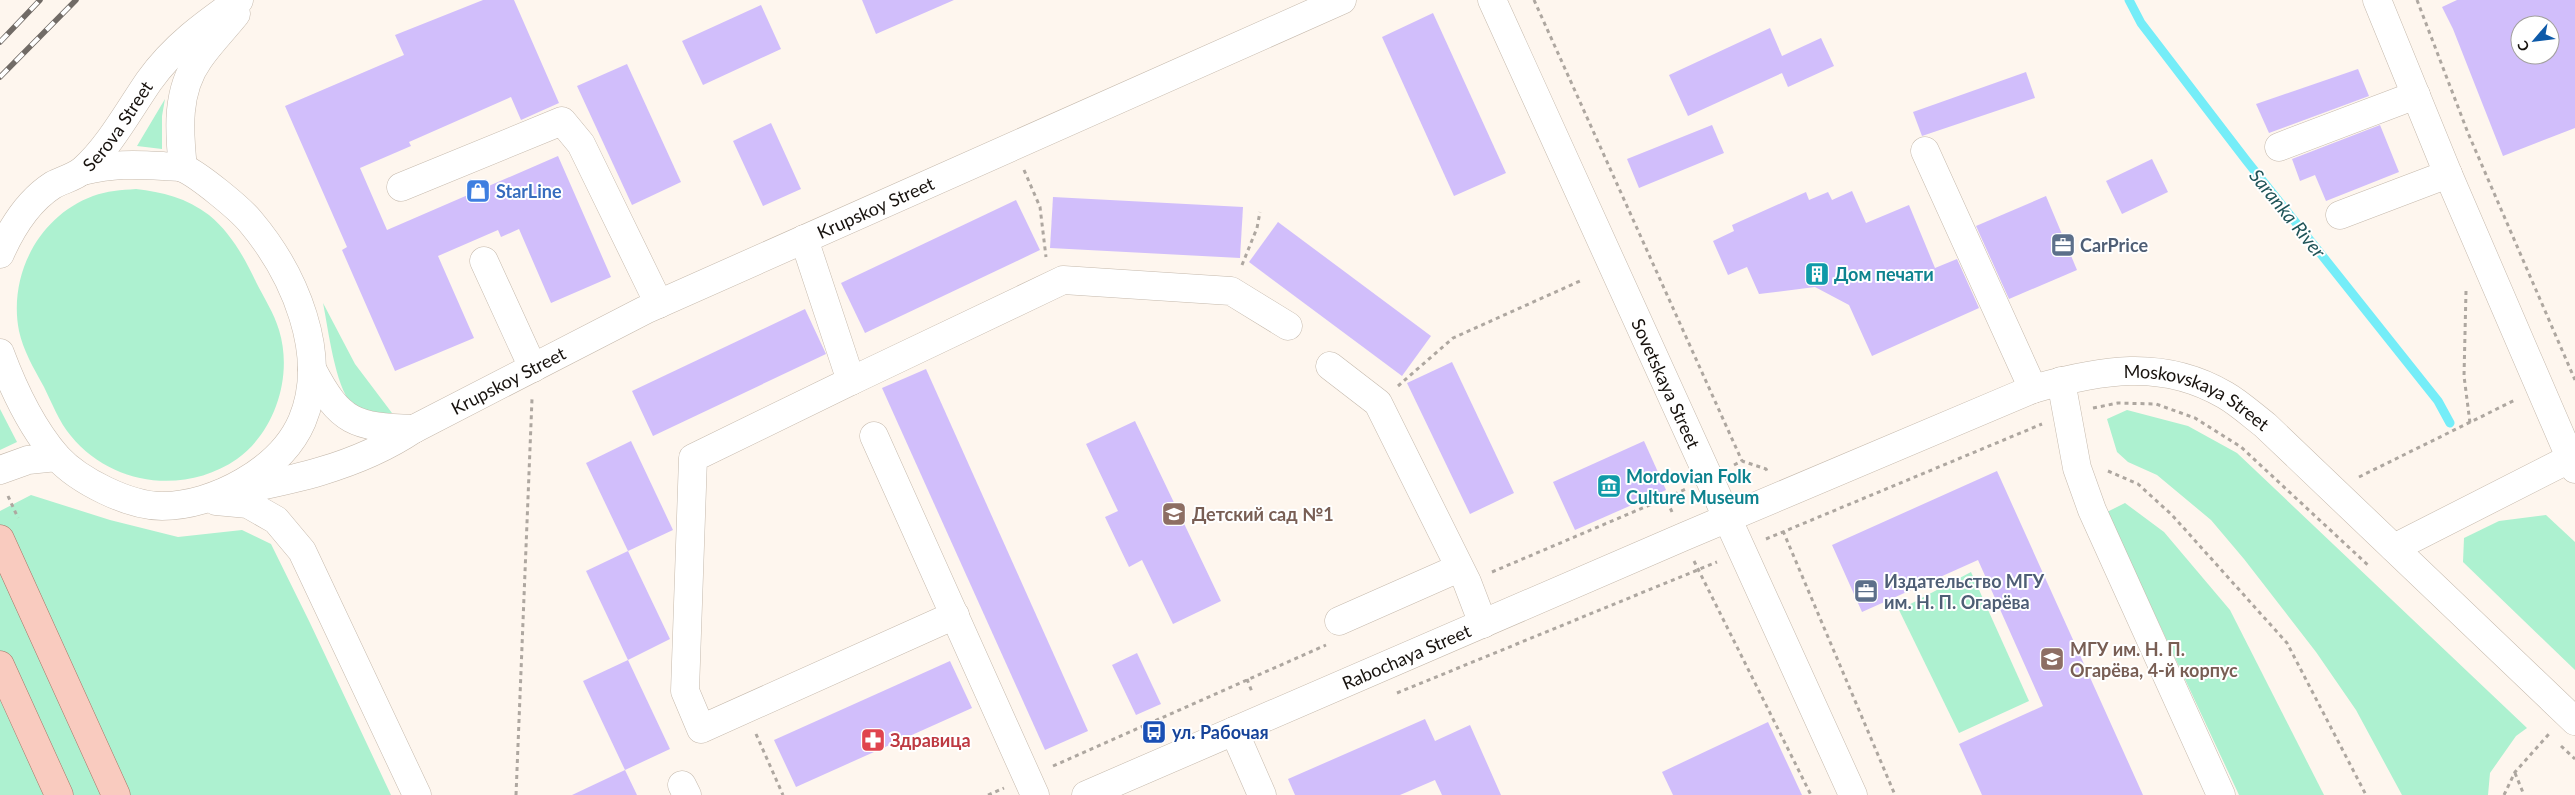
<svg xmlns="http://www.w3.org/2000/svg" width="2575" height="795" viewBox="0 0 2575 795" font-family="Lato,sans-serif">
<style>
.green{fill:#adf1d0}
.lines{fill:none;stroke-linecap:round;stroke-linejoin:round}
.stream{stroke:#75edf8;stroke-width:9}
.building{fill:#d1befb;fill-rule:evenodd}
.minor-casing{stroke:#c5b9ac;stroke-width:29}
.major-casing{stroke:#a77465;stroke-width:29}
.path{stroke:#aea7a0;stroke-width:3;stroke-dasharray:4 4;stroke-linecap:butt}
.minor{stroke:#fff;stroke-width:28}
.major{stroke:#f9cbbf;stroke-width:28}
.rail-casing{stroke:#716b66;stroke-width:5.5}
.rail{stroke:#fff;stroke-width:4;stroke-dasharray:11;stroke-linecap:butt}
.labels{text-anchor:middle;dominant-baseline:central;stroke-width:4;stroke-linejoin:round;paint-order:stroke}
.street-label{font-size:18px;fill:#16110d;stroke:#fff}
.shop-label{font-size:18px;font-weight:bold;fill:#366cbe;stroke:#fff;text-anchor:start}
.service-label{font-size:18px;font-weight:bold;fill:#4e5e75;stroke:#fff;text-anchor:start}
.culture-label{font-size:18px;font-weight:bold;fill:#0d838f;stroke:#fff;text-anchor:start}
.education-label{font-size:18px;font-weight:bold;fill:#785e54;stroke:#fff;text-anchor:start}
.transit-label{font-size:18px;font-weight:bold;fill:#164399;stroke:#fff;text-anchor:start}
.health-label{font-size:18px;font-weight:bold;fill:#be3a42;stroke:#fff;text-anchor:start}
.water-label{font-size:19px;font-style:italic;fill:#1f5458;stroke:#fff}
</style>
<rect width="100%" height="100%" fill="#fef6ee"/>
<!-- green -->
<g class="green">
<path d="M165,99L162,116V149L137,146Z"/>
<path d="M136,189C162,192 187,198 209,215C231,233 244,257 256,282C264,298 274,313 279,330C293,375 276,431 237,459C185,495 112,486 71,436C59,422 52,403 44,387C34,369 23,350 19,331C8,275 39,216 93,196C107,191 121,190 136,189Z"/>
<path d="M323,303L355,364L392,413C378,415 363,414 352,404C335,387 328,327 323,303Z"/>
<path d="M0,409L17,442L0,450Z"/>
<path d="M2127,410L2188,426L2237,453L2527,728L2516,736L2490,773L2488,795H2402L2356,710L2316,652L2244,559L2211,520L2157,475L2128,462L2117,452L2107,419Z"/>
<path d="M31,495L110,520L178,537L242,530L271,544L310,623L391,795H0V511Z"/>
<path d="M2125,503L2164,532L2230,610L2324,795H2239L2107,512Z"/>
<path d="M2546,515L2575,542V670L2463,562L2464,538L2499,521Z"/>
<path d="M1971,572L2029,701L1959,733L1899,610Z"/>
</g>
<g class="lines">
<!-- stream -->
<path class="stream" d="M2129,0L2141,23L2246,160L2438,401L2450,423"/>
</g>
<!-- building -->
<g class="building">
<path d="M483,0H514L559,103L521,120L511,97L409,142L411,146L360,168L387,230L558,156L611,277L551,303L519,229L501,237L498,230L438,256L474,338L395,371L342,250L347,247L285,106L404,55L395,35Z"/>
<path d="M862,0H954L876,34Z"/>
<path d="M2457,0H2575V128L2503,156L2453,29L2442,7ZM2520,25H2550V55H2520Z"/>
<path d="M761,5L781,49L703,85L682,41Z"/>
<path d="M1433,13L1506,173L1454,196L1382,37Z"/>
<path d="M1770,28L1782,56L1821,38L1834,66L1788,87L1782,73L1688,116L1669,75Z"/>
<path d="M627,64L681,182L632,205L577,86Z"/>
<path d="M2358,69L2369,96L2269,133L2256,104Z"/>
<path d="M2026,72L2035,98L1922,136L1913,112Z"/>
<path d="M771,123L801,189L763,206L733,141Z"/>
<path d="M1712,125L1724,153L1639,188L1627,159Z"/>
<path d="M2380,125L2399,172L2326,201L2315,175L2300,181L2292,159Z"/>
<path d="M2152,159L2168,192L2122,214L2106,181Z"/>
<path d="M1852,191L1866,223L1909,205L1935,268L1957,259L1979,308L1872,356L1849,305L1815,287L1759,294L1747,267L1728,275L1713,241L1734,231L1732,225L1806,192L1809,200L1828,192L1832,200Z"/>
<path d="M2046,196L2077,270L2009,299L1976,226Z"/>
<path d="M1053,197L1243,207L1240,258L1050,248Z"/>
<path d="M1016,200L1040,250L865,333L841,283Z"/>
<path d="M1278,222L1431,336L1402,376L1249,262Z"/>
<path d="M805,309L826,354L653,436L632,391Z"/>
<path d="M1452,362L1514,493L1470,514L1407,383Z"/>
<path d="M926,369L1088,731L1045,750L882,388Z"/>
<path d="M1135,421L1221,601L1173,624L1142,560L1129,567L1105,517L1118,511L1086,444Z"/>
<path d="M631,441L673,530L628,551L586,463Z"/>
<path d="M1644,441L1666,490L1575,530L1553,482Z"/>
<path d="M1997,471L2143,795H1982L1959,744L2043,706L1978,560L1862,612L1832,545Z"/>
<path d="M628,551L670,639L628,660L586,571Z"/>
<path d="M1137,653L1161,704L1136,715L1112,665Z"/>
<path d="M628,660L670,749L625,770L583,681Z"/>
<path d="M950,661L972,708L796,787L774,740Z"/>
<path d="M1425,719L1435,741L1470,725L1501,795H1442L1435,780L1400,795H1295L1288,779Z"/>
<path d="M1768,722L1802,795H1673L1662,772Z"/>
<path d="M625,770L637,795H572Z"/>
</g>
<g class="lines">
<defs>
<g id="minor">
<path id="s1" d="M1492,0L1853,795"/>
<path d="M2377,0L2448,174L2575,469"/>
<path d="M2279,147L2416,95"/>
<path d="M1925,151L2033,389"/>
<path d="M183,168C179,131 176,91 199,59C210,43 224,29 236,14"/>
<path d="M401,187L562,121L581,144L659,304"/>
<path d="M2340,215L2448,174"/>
<path d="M804,239L851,381L693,458L685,691L701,729L955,615"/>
<path id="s2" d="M0,254C11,229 28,201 53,185C62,180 75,177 83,170C109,147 129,110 149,81C174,46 205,24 239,0"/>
<path d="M484,261L533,368"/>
<path d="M0,353C13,388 32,428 57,457C79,481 129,506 162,506C214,506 281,470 302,421C330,355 294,273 250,221C239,208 199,175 183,168C178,166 169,167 163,166C131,164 114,164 82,171"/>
<path d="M1330,366L1378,403L1467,582L1483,624"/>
<path d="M312,369C340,423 355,427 414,429"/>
<path d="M851,381L1063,280L1231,291L1288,326"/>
<path d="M2061,381L2077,468L2092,510L2221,795"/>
<path d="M874,436L1035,795"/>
<path d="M0,470L28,460L57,457"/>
<path id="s3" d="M220,494C288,481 356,468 414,429L645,310L1342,0"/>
<path d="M216,501L248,504L276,520L302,551L417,795"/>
<path d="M2394,548L2575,456"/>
<path d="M1339,621L1459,568"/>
<path d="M1234,731L1262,795"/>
<path d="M682,785L687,795"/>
<path id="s4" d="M1086,795L1683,537L2033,389C2099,370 2162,358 2225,395C2239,403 2252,415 2265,425L2575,721"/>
</g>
<g id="major">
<path d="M0,539L116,795"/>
<path d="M0,665L59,795"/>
</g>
</defs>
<!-- minor casing -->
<use href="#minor" class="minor-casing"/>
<!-- major casing -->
<use href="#major" class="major-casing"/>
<!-- path -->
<g class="path">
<path d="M1534,0L1742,461"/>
<path d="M2417,0L2468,133L2575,380"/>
<path d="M1024,170L1040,207L1046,257"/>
<path d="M1242,265L1257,228L1260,212"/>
<path d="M2466,291L2464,376L2470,423"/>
<path d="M1398,386L1453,338L1580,281"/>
<path d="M2093,408L2118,403L2156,404L2195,418L2241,447L2370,567"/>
<path d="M1734,465L1742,461L1766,469L1768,473"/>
<path d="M2108,471L2138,484L2172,515L2287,643L2366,795"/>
<path d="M2359,477L2515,400"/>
<path d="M8,496L18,518"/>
<path d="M1672,512L1666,498L1686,489"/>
<path d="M1783,531L1895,795"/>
<path d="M1766,539L2042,424"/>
<path d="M1694,561L1811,795"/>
<path d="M1492,572L1666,498"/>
<path d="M1247,679L1252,692"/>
<path d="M1397,693L1717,562"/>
<path d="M756,734L783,795"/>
<path d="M2561,746L2575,759"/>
<path d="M1053,766L1326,645"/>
<path d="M2515,773L2524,795"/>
<path d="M516,795L532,399"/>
<path d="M988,795L1004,788"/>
<path d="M2504,795L2515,772L2549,734"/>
</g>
<!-- minor -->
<use href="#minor" class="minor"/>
<!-- major -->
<use href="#major" class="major"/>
<defs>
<g id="rail">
<path d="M0,42L40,0"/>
<path d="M0,77L76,0"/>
</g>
</defs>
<!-- rail casing -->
<use href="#rail" class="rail-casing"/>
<!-- rail -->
<use href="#rail" class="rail"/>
</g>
<!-- icons -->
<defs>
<symbol id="shop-square" viewBox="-11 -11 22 22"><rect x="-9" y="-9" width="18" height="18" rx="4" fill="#3f7fe0" stroke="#fff"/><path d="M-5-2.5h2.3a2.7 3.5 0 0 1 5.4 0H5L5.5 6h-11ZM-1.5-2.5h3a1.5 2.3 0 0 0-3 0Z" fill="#fff"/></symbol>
<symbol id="office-square" viewBox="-11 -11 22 22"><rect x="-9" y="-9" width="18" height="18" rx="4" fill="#5c6f8a" stroke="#fff"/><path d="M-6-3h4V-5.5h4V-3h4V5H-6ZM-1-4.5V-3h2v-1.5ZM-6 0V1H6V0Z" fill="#fff"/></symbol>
<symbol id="building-square" viewBox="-11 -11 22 22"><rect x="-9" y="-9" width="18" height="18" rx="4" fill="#0f9aa8" stroke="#fff"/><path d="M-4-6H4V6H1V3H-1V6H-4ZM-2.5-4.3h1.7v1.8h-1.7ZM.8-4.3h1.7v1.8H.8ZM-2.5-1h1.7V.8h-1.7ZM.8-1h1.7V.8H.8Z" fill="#fff"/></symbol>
<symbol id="museum-square" viewBox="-11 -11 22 22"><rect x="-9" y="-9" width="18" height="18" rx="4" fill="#0f9aa8" stroke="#fff"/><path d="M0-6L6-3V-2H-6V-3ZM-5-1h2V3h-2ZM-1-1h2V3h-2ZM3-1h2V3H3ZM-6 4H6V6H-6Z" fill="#fff"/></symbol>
<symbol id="school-square" viewBox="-11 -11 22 22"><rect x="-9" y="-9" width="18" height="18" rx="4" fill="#8d6e63" stroke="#fff"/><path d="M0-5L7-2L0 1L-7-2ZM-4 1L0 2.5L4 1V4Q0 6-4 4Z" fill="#fff"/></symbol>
<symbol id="university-square" viewBox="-11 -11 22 22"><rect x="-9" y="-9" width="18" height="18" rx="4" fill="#8d6e63" stroke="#fff"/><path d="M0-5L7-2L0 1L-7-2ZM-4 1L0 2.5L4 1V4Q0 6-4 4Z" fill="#fff"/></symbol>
<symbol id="bus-square" viewBox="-11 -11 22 22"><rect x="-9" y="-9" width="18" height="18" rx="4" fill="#1a4fb4" stroke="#fff"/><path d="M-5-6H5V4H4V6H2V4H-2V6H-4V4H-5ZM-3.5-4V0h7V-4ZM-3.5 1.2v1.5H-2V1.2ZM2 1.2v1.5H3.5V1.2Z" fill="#fff"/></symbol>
<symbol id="pharmacy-square" viewBox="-11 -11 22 22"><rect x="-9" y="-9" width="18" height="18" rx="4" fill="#e0444e" stroke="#fff"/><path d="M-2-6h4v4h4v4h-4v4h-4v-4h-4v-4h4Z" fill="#fff"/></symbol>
</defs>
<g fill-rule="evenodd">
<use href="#shop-square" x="464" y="177" width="28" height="28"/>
<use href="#office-square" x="2049" y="231" width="28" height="28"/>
<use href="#building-square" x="1803" y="260" width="28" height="28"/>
<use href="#museum-square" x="1595" y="472" width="28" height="28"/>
<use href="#school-square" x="1160" y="500" width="28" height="28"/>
<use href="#office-square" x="1852" y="577" width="28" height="28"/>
<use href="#university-square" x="2038" y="645" width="28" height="28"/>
<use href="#bus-square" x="1140" y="718" width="28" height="28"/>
<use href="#pharmacy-square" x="859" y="726" width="28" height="28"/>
</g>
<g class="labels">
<!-- street labels -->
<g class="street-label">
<text stroke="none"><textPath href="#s2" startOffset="178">Serova Street</textPath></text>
<text stroke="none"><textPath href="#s3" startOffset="718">Krupskoy Street</textPath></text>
<text stroke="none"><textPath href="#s3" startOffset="312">Krupskoy Street</textPath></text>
<text stroke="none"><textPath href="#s1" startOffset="421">Sovetskaya Street</textPath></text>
<text stroke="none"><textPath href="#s4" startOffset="1202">Moskovskaya Street</textPath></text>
<text stroke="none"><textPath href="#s4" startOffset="349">Rabochaya Street</textPath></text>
</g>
<!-- shop labels -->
<g class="shop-label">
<text x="496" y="191">StarLine</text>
</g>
<!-- service labels -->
<g class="service-label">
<text x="2080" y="245">CarPrice</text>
<text x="1884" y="581">Издательство МГУ<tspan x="1884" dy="21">им. Н. П. Огарёва</tspan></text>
</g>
<!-- culture labels -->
<g class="culture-label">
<text x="1834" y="274">Дом печати</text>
<text x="1626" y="476">Mordovian Folk<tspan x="1626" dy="21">Culture Museum</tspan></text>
</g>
<!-- education labels -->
<g class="education-label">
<text x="1192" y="514">Детский сад №1</text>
<text x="2070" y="649">МГУ им. Н. П.<tspan x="2070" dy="21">Огарёва, 4-й корпус</tspan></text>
</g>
<!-- transit labels -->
<g class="transit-label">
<text x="1172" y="732">ул. Рабочая</text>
</g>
<!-- health labels -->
<g class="health-label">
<text x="890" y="740">Здравица</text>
</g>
<!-- water labels -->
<g class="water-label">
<text transform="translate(2288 213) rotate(51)">Saranka River</text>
</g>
</g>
<!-- north arrow -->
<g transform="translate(2535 40) rotate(242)"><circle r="24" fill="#ffffff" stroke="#a2a09e"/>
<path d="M0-4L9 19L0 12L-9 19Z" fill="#0e5aa9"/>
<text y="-8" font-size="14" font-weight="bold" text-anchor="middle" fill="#16110d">С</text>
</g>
</svg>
